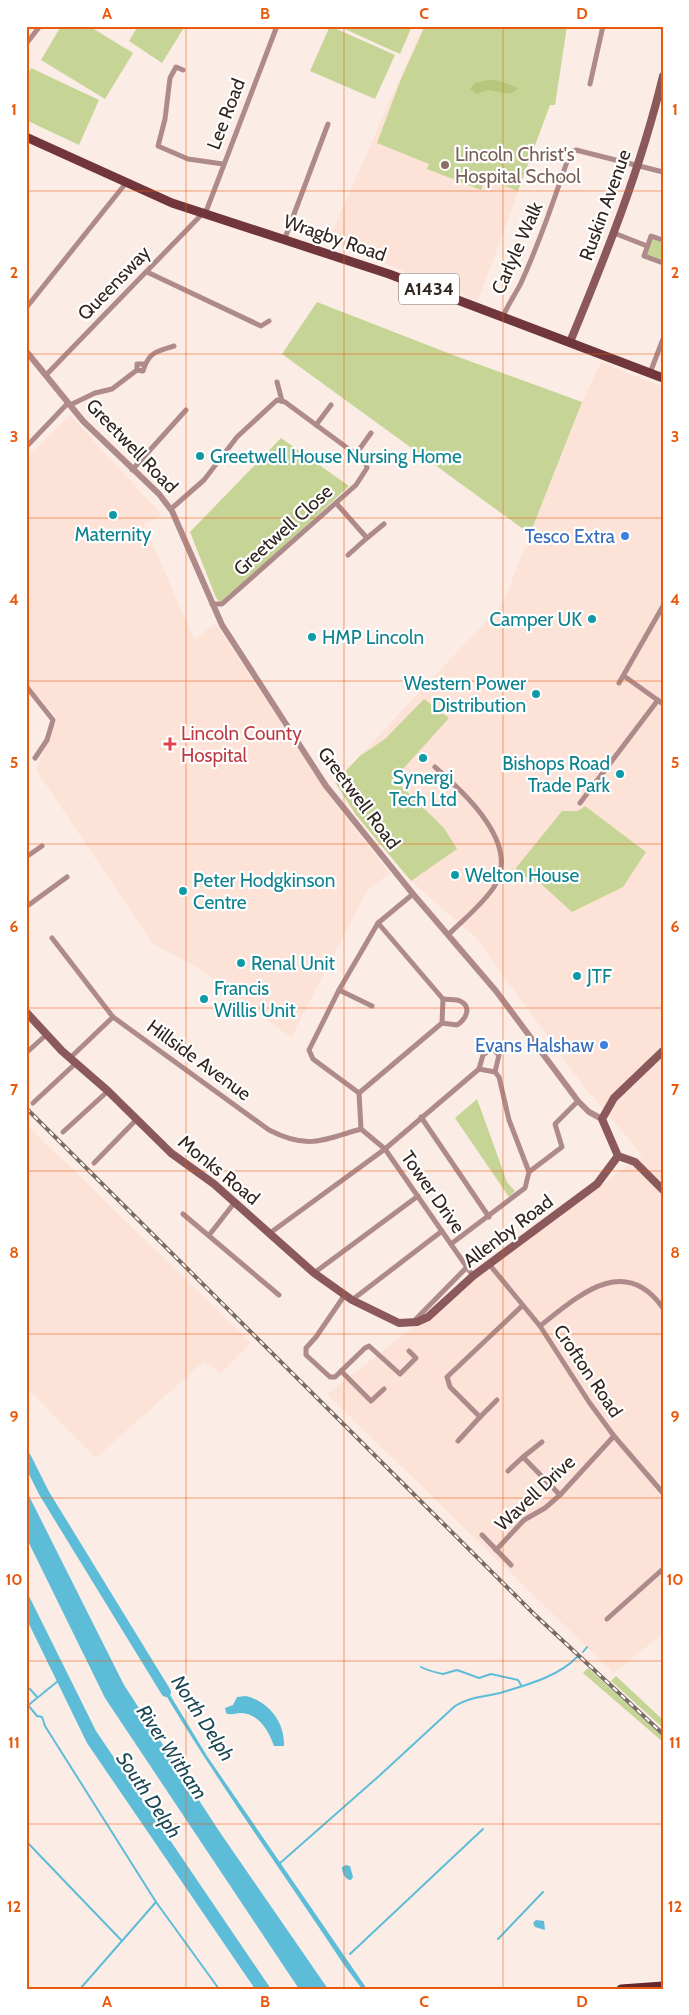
<svg xmlns="http://www.w3.org/2000/svg" width="689" height="2015" viewBox="0 0 689 2015" font-family="Cabin,sans-serif">
<style>
.built{fill:#fde3d7}
.green{fill:#c6d596}
.forest{fill:#b6c77d}
.water{fill:#5dbdd9}
.lines{fill:none;stroke-linecap:round;stroke-linejoin:round}
.stream{stroke:#5dbdd9;stroke-width:2}
.river{stroke:#5dbdd9;stroke-width:10}
.minor{stroke:#ae8a8b;stroke-width:5}
.tertiary{stroke:#ae8a8b;stroke-width:6}
.secondary{stroke:#8b595c;stroke-width:8}
.primary{stroke:#71363b;stroke-width:9}
.trunk{stroke:#65262e;stroke-width:9}
.rail-casing{stroke:#796b65;stroke-width:4}
.rail{stroke:#fff;stroke-width:2;stroke-dasharray:5.5;stroke-linecap:butt}
.grid{fill:none;stroke:#e8590c;stroke-width:1;stroke-opacity:0.55}
.education-dot{fill:#8d6e63;stroke:#fff;stroke-width:2}
.culture-dot{fill:#0f9aa8;stroke:#fff;stroke-width:2}
.shop-dot{fill:#3f7fe0;stroke:#fff;stroke-width:2}
.health-dot{fill:#e0444e;stroke:#fff;stroke-width:2}
.labels{text-anchor:middle;dominant-baseline:central;stroke-width:4.5;stroke-linejoin:round;paint-order:stroke}
.shield{fill:#fff;stroke:#706662;stroke-width:1}
.shield-label{font-size:18px;font-weight:bold;fill:#32251f}
.street-label{font-size:19px;fill:#32251f;stroke:#fff}
.education-label{font-size:19px;fill:#785e54;stroke:#fff;text-anchor:start}
.culture-label{font-size:19px;fill:#0d838f;stroke:#fff;text-anchor:start}
.shop-label{font-size:19px;fill:#366cbe;stroke:#fff;text-anchor:end}
.health-label{font-size:19px;fill:#be3a42;stroke:#fff;text-anchor:start}
.water-label{font-size:20px;font-style:italic;fill:#1b4653;stroke:#fff}
.neatline{fill:none;stroke:#e8590c;stroke-width:2}
.grid-label{font-size:16px;text-anchor:middle;font-weight:bold;fill:#e8590c}
</style>
<rect width="100%" height="100%" fill="#fbede6"/>
<!-- built -->
<g class="built">
<path d="M423,26H567L555,105H550L478,301L328,241Z"/>
<path d="M601,362L663,387V1634L613,1673L327,1394L487,1270L642,1155L585,1088L475,937L411,881L356,815L335,782L503,603L582,402Z"/>
<path d="M70,415L162,515L144,524L194,639L216,624L326,792L390,873L367,891L291,1038L197,967L153,944L36,770L57,718L26,683V459Z"/>
<path d="M26,1124L251,1343L221,1373L203,1362L96,1458L26,1387Z"/>
</g>
<!-- green -->
<g class="green">
<path d="M61,26H89L133,53L105,99L41,60Z"/>
<path d="M138,26H185L162,63L129,41Z"/>
<path d="M330,26L395,55L375,99L310,71Z"/>
<path d="M338,26H412L400,54Z"/>
<path d="M425,26H567L555,105H550L518,191L485,179L481,190L427,169L429,164L377,143L401,79Z"/>
<path d="M31,68L99,100L79,145L26,120V78Z"/>
<path d="M651,236L663,240V263L644,256Z"/>
<path d="M317,302L453,355L582,402L530,534L282,354Z"/>
<path d="M281,438L349,486L222,604L216,598L190,532Z"/>
<path d="M424,699L449,718L394,779L444,828L457,849L411,881L356,815L335,782L360,756L385,739Z"/>
<path d="M585,806L646,852L623,887L572,912L539,882L517,874L516,868L562,811H578Z"/>
<path d="M477,1099L507,1182L515,1191L509,1197L455,1118Z"/>
<path d="M588,1668L663,1736V1742L583,1673Z"/>
<path d="M616,1676L663,1720V1728L611,1681Z"/>
</g>
<!-- forest -->
<path class="forest" d="M488,80H496L519,88L510,94L488,90L477,94L470,89L475,83Z"/>
<!-- water -->
<g class="water">
<path d="M26,1490L124,1685L219,1831L328,1989H299L105,1698L26,1537Z"/>
<path d="M26,1590L96,1731L271,1989H255L87,1743L26,1618Z"/>
<path d="M161,1680L207,1756L367,1989H362L344,1965C282,1871 215,1779 158,1682Z"/>
<path d="M246,1696C269,1702 285,1722 284,1746H274C269,1732 260,1714 241,1713C235,1713 232,1716 226,1713L225,1708L233,1705L237,1697Z"/>
<path d="M346,1865L350,1866L353,1877L351,1880C345,1880 342,1873 342,1867Z"/>
<path d="M536,1920L544,1921L545,1930L535,1927L533,1923Z"/>
</g>
<g class="lines">
<!-- stream -->
<g class="stream">
<path d="M583,1652L587,1647"/>
<path d="M421,1667C428,1671 435,1672 443,1674L457,1670L479,1678L491,1674L518,1680L521,1685"/>
<path d="M26,1689H30L37,1697"/>
<path d="M28,1705L37,1716L42,1717L45,1726L156,1902L219,1989"/>
<path d="M26,1707L58,1681"/>
<path d="M26,1841L122,1941"/>
<path d="M279,1864L379,1776L455,1706C469,1697 484,1697 500,1693C526,1685 558,1677 577,1657"/>
<path d="M498,1939L543,1892"/>
<path d="M350,1954L483,1829"/>
<path d="M80,1989L156,1902"/>
</g>
<!-- river -->
<path class="river" d="M26,1457L44,1493L166,1692"/>
<!-- minor -->
<g class="minor">
<path d="M26,44L40,26"/>
<path d="M183,70L176,67L170,78L165,119L158,146L188,159L223,164"/>
<path d="M590,84L603,26"/>
<path d="M614,233L647,246"/>
<path d="M285,238L328,124"/>
<path d="M663,240L651,236L644,256L663,263"/>
<path d="M147,272L261,326L269,321"/>
<path d="M26,308L126,183"/>
<path d="M503,317C508,304 515,295 521,283C540,241 555,197 570,153L576,150L663,172"/>
<path d="M137,370L143,371C149,352 155,352 174,346"/>
<path d="M650,373L663,339"/>
<path d="M46,375L207,209L277,26"/>
<path d="M277,382L282,401"/>
<path d="M70,405L95,393L112,389L137,370V364H143"/>
<path d="M316,425L331,405"/>
<path d="M26,447L68,403"/>
<path d="M356,454L371,433"/>
<path d="M132,470L186,410"/>
<path d="M336,503L367,538L384,524"/>
<path d="M171,509L204,480L237,437L277,400L285,402L365,461L367,468L356,485L222,604H212"/>
<path d="M348,555L367,538"/>
<path d="M624,676L663,704"/>
<path d="M619,683L663,606"/>
<path d="M26,686L53,720L47,740L35,758"/>
<path d="M435,767C464,793 522,844 494,887C482,905 464,919 449,934"/>
<path d="M580,803L658,700"/>
<path d="M26,857L42,846"/>
<path d="M413,894L378,923L339,990L309,1050L313,1059L359,1093L361,1129L385,1149L473,1276"/>
<path d="M26,907L67,877"/>
<path d="M52,938L113,1017L269,1130C308,1150 322,1140 361,1129"/>
<path d="M339,990L372,1006"/>
<path d="M442,1023L457,1025C465,1020 473,1007 460,1001C456,999 448,1000 443,999"/>
<path d="M26,1053L46,1035"/>
<path d="M70,1058L113,1017"/>
<path d="M479,1069L483,1055L492,1048L499,1055L495,1072"/>
<path d="M359,1093L442,1023L443,999L378,923"/>
<path d="M33,1103L76,1063"/>
<path d="M421,1117L489,1217"/>
<path d="M63,1132L108,1091"/>
<path d="M94,1163L137,1119"/>
<path d="M529,1172L562,1147L555,1124L578,1101"/>
<path d="M183,1214L279,1295"/>
<path d="M270,1233L385,1149L479,1069L495,1072L499,1077L509,1120L529,1172L525,1188L451,1244"/>
<path d="M210,1234L235,1202"/>
<path d="M489,1264L540,1326L589,1402L614,1436L663,1493"/>
<path d="M314,1273L418,1196"/>
<path d="M344,1296L316,1337L306,1348V1355L330,1377H335L365,1348L369,1346L400,1374L416,1358L409,1351"/>
<path d="M352,1300L442,1231"/>
<path d="M413,1322L467,1267"/>
<path d="M540,1326C578,1296 624,1253 663,1308"/>
<path d="M341,1371L371,1401L384,1389"/>
<path d="M480,1417L497,1400"/>
<path d="M458,1441L480,1417L450,1387L447,1377L522,1306"/>
<path d="M523,1457L542,1442"/>
<path d="M508,1471L523,1457L560,1495"/>
<path d="M482,1535L511,1565"/>
<path d="M496,1550L524,1520L545,1508L560,1495L614,1436"/>
<path d="M607,1619L663,1569"/>
</g>
<!-- tertiary -->
<path class="tertiary" d="M26,351L83,421L159,494L172,511L222,625L326,786L413,894L496,991L578,1101L589,1112L602,1119"/>
<!-- secondary -->
<g class="secondary">
<path d="M570,342C606,255 641,168 663,76"/>
<path d="M26,1012L62,1051L108,1091L171,1153L214,1184L314,1273L352,1300L399,1323L417,1322L428,1317L473,1276L597,1184L618,1156"/>
<path d="M663,1051L614,1098L602,1119L618,1156L635,1162L663,1190"/>
</g>
<!-- primary -->
<path class="primary" d="M26,137L172,203L389,274L663,378"/>
<!-- trunk -->
<path class="trunk" d="M621,1989L663,1986"/>
<defs>
<path id="rail" d="M26,1108L534,1614L663,1734"/>
</defs>
<!-- rail casing -->
<use href="#rail" class="rail-casing"/>
<!-- rail -->
<use href="#rail" class="rail"/>
</g>
<!-- grid -->
<path class="grid" d="M186,26V1989M344,26V1989M503,26V1989M26,191H663M26,354H663M26,518H663M26,681H663M26,844H663M26,1008H663M26,1171H663M26,1334H663M26,1498H663M26,1661H663M26,1824H663"/>
<!-- markers -->
<circle class="education-dot" cx="445" cy="165" r="5"/>
<g class="culture-dot">
<circle cx="200" cy="456" r="5"/>
<circle cx="113" cy="515" r="5"/>
<circle cx="592" cy="619" r="5"/>
<circle cx="312" cy="637" r="5"/>
<circle cx="536" cy="694" r="5"/>
<circle cx="423" cy="758" r="5"/>
<circle cx="620" cy="774" r="5"/>
<circle cx="455" cy="875" r="5"/>
<circle cx="183" cy="891" r="5"/>
<circle cx="241" cy="963" r="5"/>
<circle cx="577" cy="976" r="5"/>
<circle cx="204" cy="999" r="5"/>
</g>
<g class="shop-dot">
<circle cx="625" cy="536" r="5"/>
<circle cx="604" cy="1045" r="5"/>
</g>
<path class="health-dot" d="M167.5 736.5h5v5h5v5h-5v5h-5v-5h-5v-5h5z"/>
<g class="labels">
<!-- shield labels -->
<rect class="shield" x="399" y="273.5" width="60" height="31" rx="4"/>
<g class="shield-label">
<text x="429" y="289">A1434</text>
</g>
<!-- street labels -->
<g class="street-label">
<text transform="translate(226 114) rotate(-69)">Lee Road</text>
<text transform="translate(605 205) rotate(-70)">Ruskin Avenue</text>
<text transform="translate(335 238) rotate(19)">Wragby Road</text>
<text transform="translate(517 248) rotate(-66)">Carlyle Walk</text>
<text transform="translate(114 283) rotate(-46)">Queensway</text>
<text transform="translate(132 446) rotate(46)">Greetwell Road</text>
<text transform="translate(283 530) rotate(-42)">Greetwell Close</text>
<text transform="translate(359 798) rotate(53)">Greetwell Road</text>
<text transform="translate(199 1060) rotate(36)">Hillside Avenue</text>
<text transform="translate(219 1170) rotate(39)">Monks Road</text>
<text transform="translate(433 1192) rotate(55)">Tower Drive</text>
<text transform="translate(508 1231) rotate(-37)">Allenby Road</text>
<text transform="translate(588 1371) rotate(56)">Crofton Road</text>
<text transform="translate(535 1493) rotate(-43)">Wavell Drive</text>
</g>
<!-- education labels -->
<g class="education-label">
<text x="455" y="154">Lincoln Christ's<tspan x="455" dy="22">Hospital School</tspan></text>
</g>
<!-- culture labels -->
<g class="culture-label">
<text x="210" y="456">Greetwell House Nursing Home</text>
<text x="113" y="534" text-anchor="middle">Maternity</text>
<text x="582" y="619" text-anchor="end">Camper UK</text>
<text x="322" y="637">HMP Lincoln</text>
<text x="526" y="683" text-anchor="end">Western Power<tspan x="526" dy="22">Distribution</tspan></text>
<text x="610" y="763" text-anchor="end">Bishops Road<tspan x="610" dy="22">Trade Park</tspan></text>
<text x="423" y="777" text-anchor="middle">Synergi<tspan x="423" dy="22">Tech Ltd</tspan></text>
<text x="465" y="875">Welton House</text>
<text x="193" y="880">Peter Hodgkinson<tspan x="193" dy="22">Centre</tspan></text>
<text x="251" y="963">Renal Unit</text>
<text x="587" y="976">JTF</text>
<text x="214" y="988">Francis<tspan x="214" dy="22">Willis Unit</tspan></text>
</g>
<!-- shop labels -->
<g class="shop-label">
<text x="615" y="536">Tesco Extra</text>
<text x="594" y="1045">Evans Halshaw</text>
</g>
<!-- health labels -->
<g class="health-label">
<text x="181" y="733">Lincoln County<tspan x="181" dy="22">Hospital</tspan></text>
</g>
<!-- water labels -->
<g class="water-label">
<text transform="translate(203 1718) rotate(57)">North Delph</text>
<text transform="translate(172 1752) rotate(56)">River Witham</text>
<text transform="translate(149 1795) rotate(56)">South Delph</text>
</g>
</g>
<!-- border -->
<rect width="689" height="2015" fill="none" stroke="#ffffff" stroke-width="55"/>
<rect x="28" y="28" width="634" height="1960" class="neatline"/>
<g class="grid-label">
<text x="107" y="19">A</text>
<text x="265" y="19">B</text>
<text x="424" y="19">C</text>
<text x="582" y="19">D</text>
<text x="14" y="115">1</text>
<text x="675" y="115">1</text>
<text x="14" y="278">2</text>
<text x="675" y="278">2</text>
<text x="14" y="442">3</text>
<text x="675" y="442">3</text>
<text x="14" y="605">4</text>
<text x="675" y="605">4</text>
<text x="14" y="768">5</text>
<text x="675" y="768">5</text>
<text x="14" y="932">6</text>
<text x="675" y="932">6</text>
<text x="14" y="1095">7</text>
<text x="675" y="1095">7</text>
<text x="14" y="1258">8</text>
<text x="675" y="1258">8</text>
<text x="14" y="1422">9</text>
<text x="675" y="1422">9</text>
<text x="14" y="1585">10</text>
<text x="675" y="1585">10</text>
<text x="14" y="1748">11</text>
<text x="675" y="1748">11</text>
<text x="14" y="1912">12</text>
<text x="675" y="1912">12</text>
<text x="107" y="2007">A</text>
<text x="265" y="2007">B</text>
<text x="424" y="2007">C</text>
<text x="582" y="2007">D</text>
</g>
</svg>
